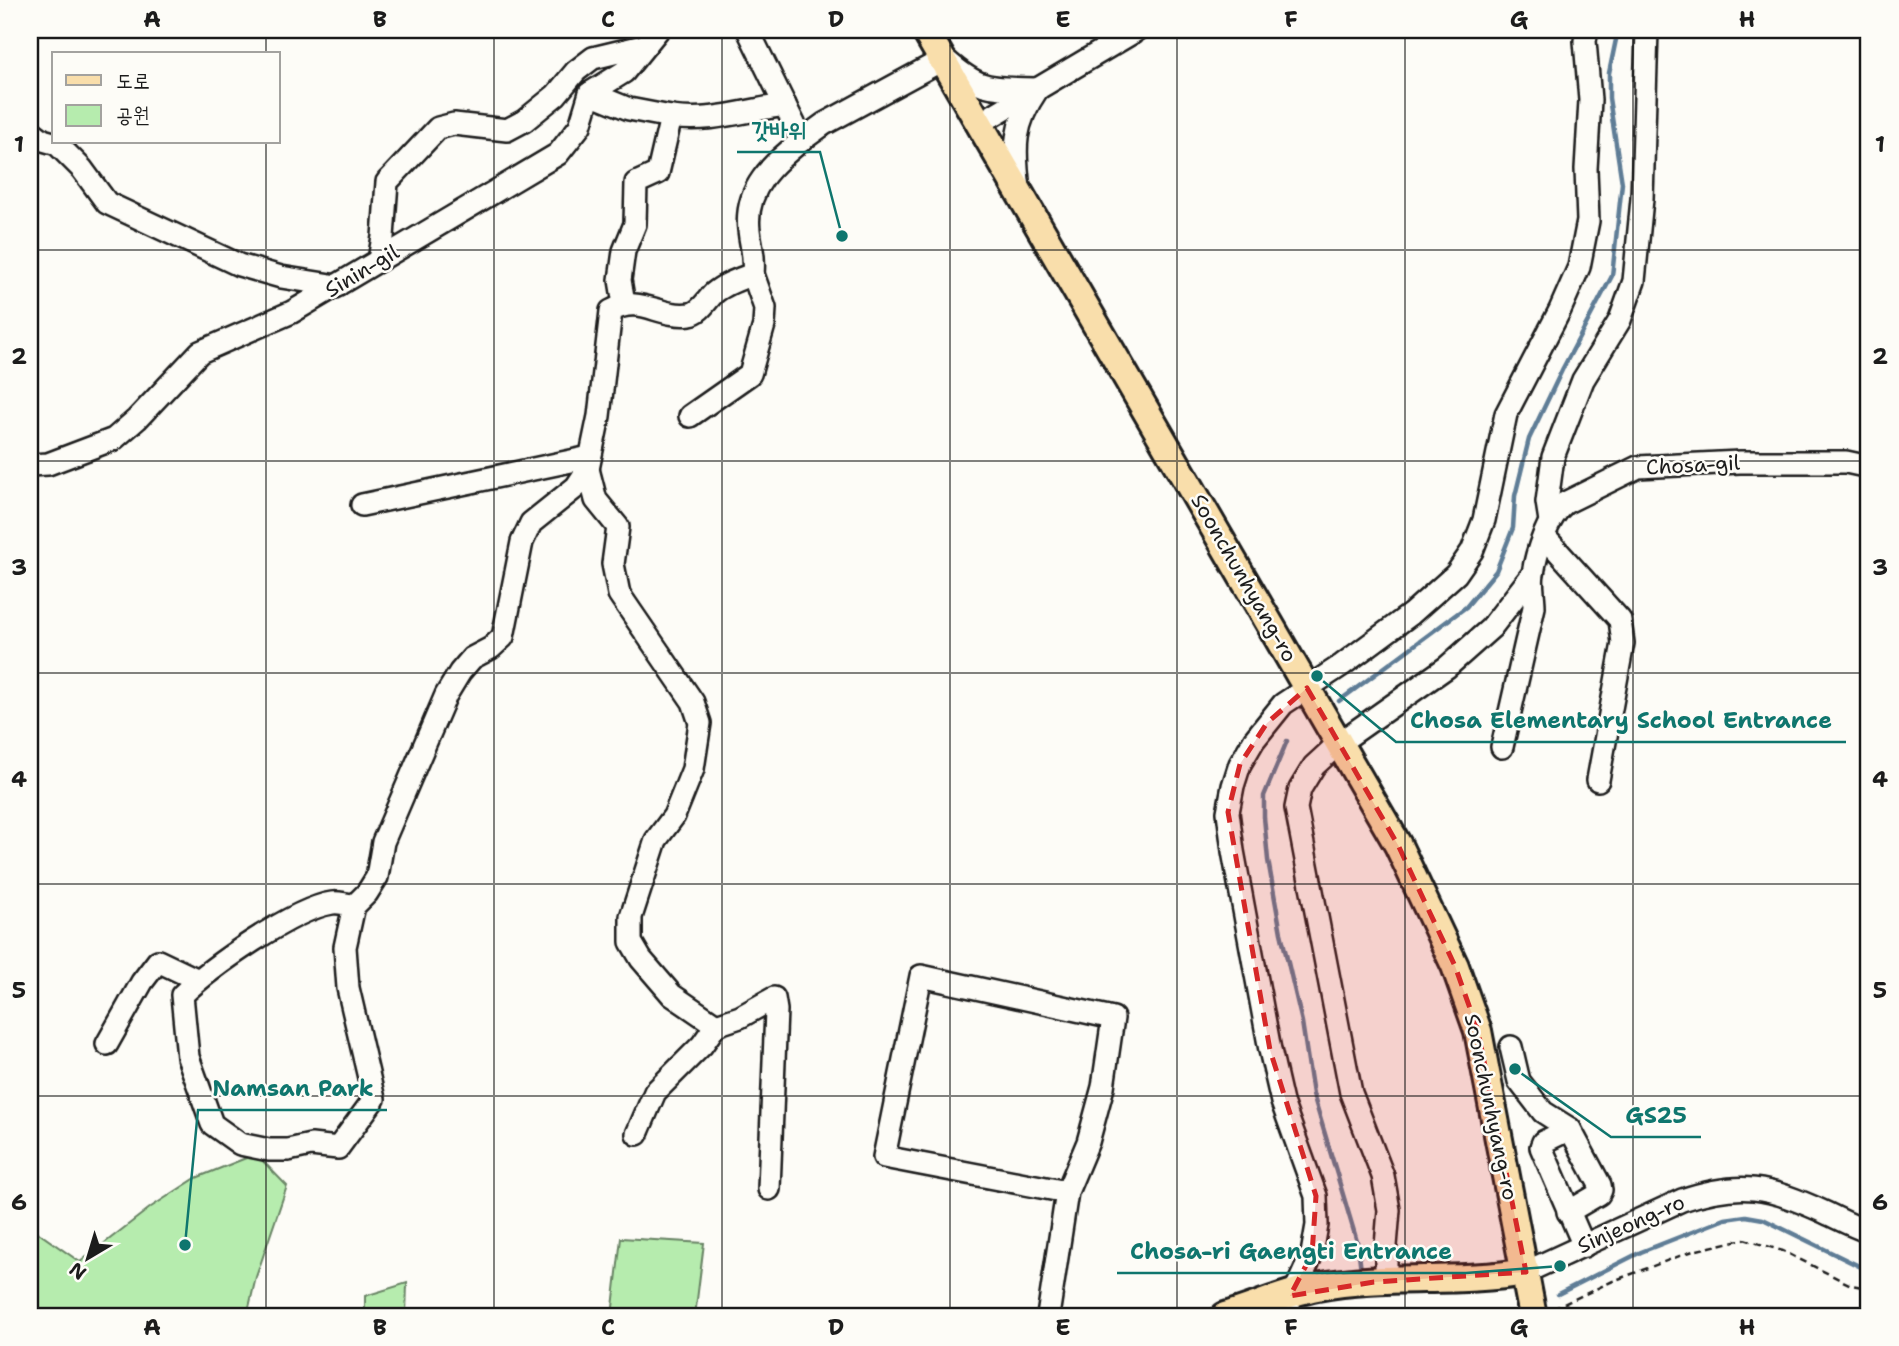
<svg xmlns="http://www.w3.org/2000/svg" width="1899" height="1346" viewBox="0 0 1899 1346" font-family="'Shantell Sans','Poor Story',sans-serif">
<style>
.green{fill:#b6ecae;stroke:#698465;stroke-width:2}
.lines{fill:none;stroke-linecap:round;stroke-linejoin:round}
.stream{stroke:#5f7d96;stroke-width:4.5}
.minor-casing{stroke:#1c1c1c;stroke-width:26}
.major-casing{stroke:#1c1c1c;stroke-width:32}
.path{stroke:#1c1c1c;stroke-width:2.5;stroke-dasharray:7 5;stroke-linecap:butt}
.minor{stroke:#fdfcf7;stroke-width:21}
.major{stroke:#f9deab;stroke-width:26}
.marked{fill:#d62828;fill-opacity:0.2;stroke:#d62828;stroke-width:5;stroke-dasharray:14 9;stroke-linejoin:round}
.grid{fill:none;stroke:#1c1c1c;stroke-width:2;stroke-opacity:0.55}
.labels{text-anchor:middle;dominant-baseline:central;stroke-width:5;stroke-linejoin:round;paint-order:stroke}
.street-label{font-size:21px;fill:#1c1c1c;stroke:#fdfcf7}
.leader{fill:none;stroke:#0f766e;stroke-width:2.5}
.callout-dot{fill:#0f766e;stroke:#fdfcf7;stroke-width:2.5}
.callout-label{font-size:23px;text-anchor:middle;font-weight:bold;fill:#0f766e;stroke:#fdfcf7;stroke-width:5;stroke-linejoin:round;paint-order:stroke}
.neatline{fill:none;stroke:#1c1c1c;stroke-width:2.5}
.grid-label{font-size:23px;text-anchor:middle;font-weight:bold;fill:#1c1c1c}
</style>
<rect width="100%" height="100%" fill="#fdfcf7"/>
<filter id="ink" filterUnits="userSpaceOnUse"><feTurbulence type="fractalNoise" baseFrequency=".0143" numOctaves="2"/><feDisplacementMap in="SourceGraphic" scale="14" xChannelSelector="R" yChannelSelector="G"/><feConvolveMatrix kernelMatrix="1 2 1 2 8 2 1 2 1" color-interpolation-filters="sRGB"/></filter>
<g filter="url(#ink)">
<!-- green -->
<g class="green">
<path d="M256,1154L287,1186L256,1277L247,1316H30V1227L80,1262L151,1207L196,1178Z"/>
<path d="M621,1238L704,1243L695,1316H612Z"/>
<path d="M407,1283L406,1316H365V1296Z"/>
</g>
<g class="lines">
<!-- stream -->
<g class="stream">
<path d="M1339,701L1466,607L1496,571L1513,528L1515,496L1529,439L1563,368L1612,276L1622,183L1609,98V73L1618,30"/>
<path d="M1287,741L1264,796V817L1268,860L1281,933L1302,1022L1313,1094L1358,1245L1361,1271"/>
<path d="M1558,1294L1641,1252L1725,1219L1746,1216L1763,1219L1861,1267L1869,1269"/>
<path d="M1356,1316L1357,1314"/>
<path d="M1500,1316L1511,1312"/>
</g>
<defs>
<g id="minor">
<path d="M947,61C981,91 992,88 1036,89"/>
<path d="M590,93L629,109L671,117L658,173L636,183L635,224L624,251L620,280L624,304"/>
<path d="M671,117C710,123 747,110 785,105"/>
<path d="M980,123L1137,30"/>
<path d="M30,130L43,140L57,144L82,169L107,203L239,265L281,277L337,286"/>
<path d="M802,140L824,124L942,60"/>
<path d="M1019,189C1014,148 1013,125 1037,90"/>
<path d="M379,260L383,237L387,182L438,128L454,124L507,130L524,121L556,95L576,71L593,58L643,46"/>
<path d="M690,416L750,374L764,325L765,308L753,274"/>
<path d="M30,465L48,464L114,439L137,419L200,352L292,312L558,154L580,126L590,93L624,72L658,30"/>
<path d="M588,469L596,500L618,527L613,564L619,594L693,702L700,723L693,769L674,816L656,840L631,917V942L641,959L672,995L716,1025L702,1045L655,1092L637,1134"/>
<path d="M362,505L590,457"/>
<path d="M1550,521L1547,502L1553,457L1583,380L1620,320L1634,281L1642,199L1647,30"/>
<path d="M1544,536L1620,620L1623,643L1598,780"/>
<path d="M1502,747L1534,607C1534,596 1531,583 1533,574C1536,552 1548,517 1565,503L1638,467L1740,462H1846L1869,467"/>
<path d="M354,906L345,947L348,988L374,1099L338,1148L311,1145L288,1150H269L240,1144L212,1124L188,1057L182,995C211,967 293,909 332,903C339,902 347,904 354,906L367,893L377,877L383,842L446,695L460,672L472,658L491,648L503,637L522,542L531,523L576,487L588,469L599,416L611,311C641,294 658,318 690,314C701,312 706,301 714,293C724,284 740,279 753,274C755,254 751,249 749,230C744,188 773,164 802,140L748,30"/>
<path d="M716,1025L740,1017L774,998L776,1010L769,1189"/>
<path d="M107,1044L142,982L158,961L198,980"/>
<path d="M1511,1047L1519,1081L1543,1112L1570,1129L1600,1185L1601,1190L1599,1194L1568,1212"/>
<path d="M1570,1129L1543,1142L1541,1147L1584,1246"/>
<path d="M1526,1272L1682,1200C1741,1180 1769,1187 1824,1212C1839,1219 1854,1227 1869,1232"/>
<path d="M1386,1281V1246L1389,1210L1383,1176L1351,1093L1296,808L1300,789L1314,766L1339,743L1447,667L1491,628L1532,575"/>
<path d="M1048,1316L1067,1192L1088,1142L1103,1087L1113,1018L921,976L884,1157L1067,1192"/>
<path d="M1288,1316L1290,1296L1298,1285L1312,1254L1317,1225L1316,1196L1282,1102L1270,1050L1233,851L1228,812L1233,786L1240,764L1254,740L1283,704L1342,665L1411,614L1456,574L1472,551L1484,520L1506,414L1560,310L1579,267L1588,221L1586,169L1590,100L1585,41L1587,30"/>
</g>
<g id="major">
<path d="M925,30L1398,845L1455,966L1478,1031L1533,1316"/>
<path d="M1225,1316C1255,1307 1286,1293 1317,1287C1386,1274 1457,1284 1526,1272"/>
</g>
</defs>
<!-- minor casing -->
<use href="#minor" class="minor-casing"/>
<!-- major casing -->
<use href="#major" class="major-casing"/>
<!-- path -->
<path class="path" d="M1553,1309L1613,1281L1693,1251L1744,1239L1783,1251L1851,1285L1869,1288"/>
<!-- minor -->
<use href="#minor" class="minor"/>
<!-- major -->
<use href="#major" class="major"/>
</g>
</g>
<!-- marked area -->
<path class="marked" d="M1307,688L1398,845L1455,966L1478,1031L1526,1272L1374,1282L1290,1296L1312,1254L1316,1196L1270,1050L1228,812L1240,764L1267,723Z"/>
<!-- grid -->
<path class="grid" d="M266,30V54M494,30V1316M722,30V1316M950,30V1316M1177,30V1316M1405,30V1316M1633,30V1316M266,142V1316M30,250H1869M30,461H1869M30,673H1869M30,884H1869M30,1096H1869"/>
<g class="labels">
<!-- street labels -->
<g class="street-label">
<text transform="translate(362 271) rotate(-31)">Sinin-gil</text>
<text transform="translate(1693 465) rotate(-3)">Chosa-gil</text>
<text transform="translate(1244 578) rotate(60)">Soonchunhyang-ro</text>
<text transform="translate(1491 1107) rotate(78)">Soonchunhyang-ro</text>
<text transform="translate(1631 1224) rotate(-24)">Sinjeong-ro</text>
</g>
</g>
<!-- callouts -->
<path class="leader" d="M842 236L820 152H737M1317 676L1396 742H1846M185 1245L198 1110H387M1515 1069L1611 1137H1701M1560 1266L1466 1273H1117"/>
<g class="callout-dot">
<circle cx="842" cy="236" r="7"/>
<circle cx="1317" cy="676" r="7"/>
<circle cx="185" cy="1245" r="7"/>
<circle cx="1515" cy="1069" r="7"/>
<circle cx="1560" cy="1266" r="7"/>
</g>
<g class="callout-label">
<text x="779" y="138">갓바위</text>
<text x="1621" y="728">Chosa Elementary School Entrance</text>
<text x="293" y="1096">Namsan Park</text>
<text x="1656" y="1123">GS25</text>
<text x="1291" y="1259">Chosa-ri Gaengti Entrance</text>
</g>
<!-- margin -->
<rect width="1899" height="1346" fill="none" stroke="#fdfcf7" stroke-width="77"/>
<!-- legend -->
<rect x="52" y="52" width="228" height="91" fill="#fdfcf7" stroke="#a3a29f" stroke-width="2"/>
<rect x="66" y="75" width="35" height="10" fill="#f9deab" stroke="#a3a29f" stroke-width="2"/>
<text x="116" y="88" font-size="21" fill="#1c1c1c">도로</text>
<rect x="66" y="105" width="35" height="21" fill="#b6ecae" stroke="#a3a29f" stroke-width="2"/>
<text x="116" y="122" font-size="21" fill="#1c1c1c">공원</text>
<!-- north arrow -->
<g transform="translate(88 1258) rotate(218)" stroke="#fdfcf7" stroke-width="5" paint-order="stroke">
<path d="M0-5L12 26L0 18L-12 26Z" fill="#1c1c1c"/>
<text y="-10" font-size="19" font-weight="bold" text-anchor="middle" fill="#1c1c1c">N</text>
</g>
<rect x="38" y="38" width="1822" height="1270" class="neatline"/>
<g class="grid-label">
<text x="152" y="27">A</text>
<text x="380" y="27">B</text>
<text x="608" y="27">C</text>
<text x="836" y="27">D</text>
<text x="1063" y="27">E</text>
<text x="1291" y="27">F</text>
<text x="1519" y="27">G</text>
<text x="1747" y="27">H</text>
<text x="19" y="152">1</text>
<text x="1880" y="152">1</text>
<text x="19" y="364">2</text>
<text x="1880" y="364">2</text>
<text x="19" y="575">3</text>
<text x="1880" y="575">3</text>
<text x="19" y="787">4</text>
<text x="1880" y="787">4</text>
<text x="19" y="998">5</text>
<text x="1880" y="998">5</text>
<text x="19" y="1210">6</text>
<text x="1880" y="1210">6</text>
<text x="152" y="1335">A</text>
<text x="380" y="1335">B</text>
<text x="608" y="1335">C</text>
<text x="836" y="1335">D</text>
<text x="1063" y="1335">E</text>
<text x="1291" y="1335">F</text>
<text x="1519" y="1335">G</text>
<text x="1747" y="1335">H</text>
</g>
</svg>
